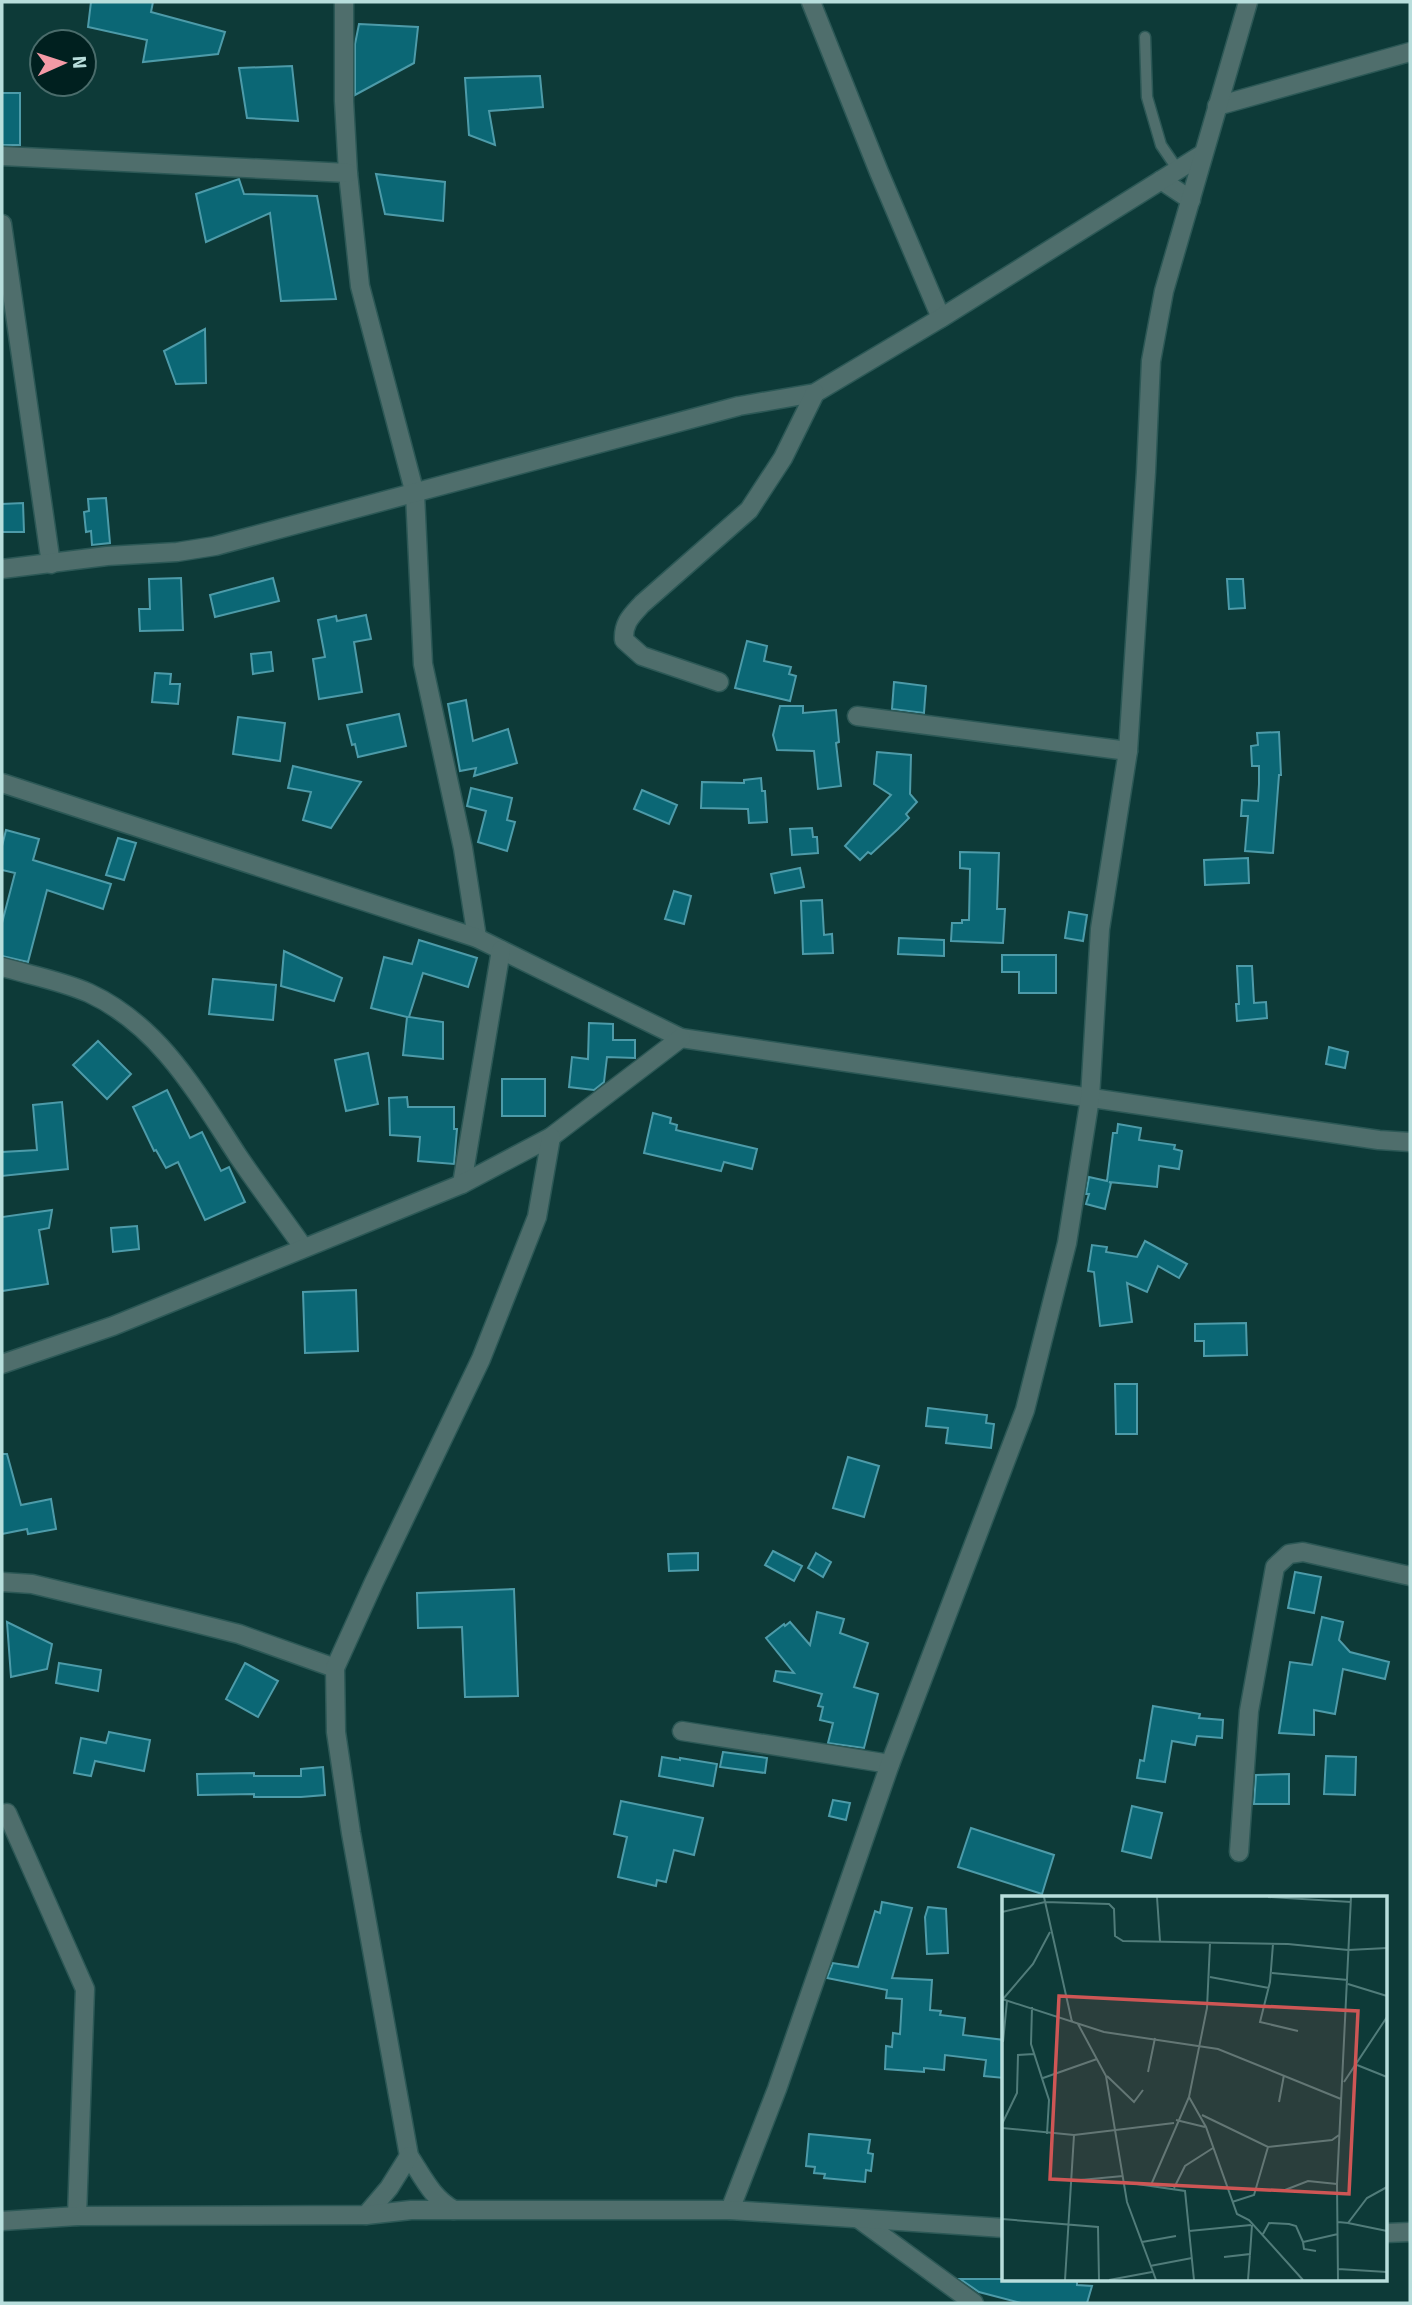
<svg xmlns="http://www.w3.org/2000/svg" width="1412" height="2305" viewBox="0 0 1412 2305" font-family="Signika,sans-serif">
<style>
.building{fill:#0b6775;stroke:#4d9ba9;stroke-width:2}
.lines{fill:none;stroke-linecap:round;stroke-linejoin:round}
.service-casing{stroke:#2c5856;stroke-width:13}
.minor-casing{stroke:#2c5856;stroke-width:21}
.service{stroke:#4f6e6c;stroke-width:10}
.minor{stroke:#4f6e6c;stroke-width:18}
.inset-road{fill:none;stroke:#517c7a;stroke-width:2}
.view{fill:#ce5655;fill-opacity:0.15;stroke:#ce5655;stroke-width:3.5}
.inset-edge{fill:none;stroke:#b8dedc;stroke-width:3.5}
</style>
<rect width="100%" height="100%" fill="#0d3a38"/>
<!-- building -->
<g class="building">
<path d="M91,2H153L151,12L225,32L218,54L143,62L147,40L88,27Z"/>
<path d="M359,24L418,27L414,63L355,95V44Z"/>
<path d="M292,66L298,121L247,118L239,68Z"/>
<path d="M540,76L543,107L489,111L495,145L469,135L465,78Z"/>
<rect x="2" y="93" width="18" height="52"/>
<path d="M376,174L445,182L443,221L385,214Z"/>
<path d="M239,179L244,194L317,196L336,299L281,301L270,213L206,242L196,194Z"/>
<path d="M205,329L206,383L176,384L164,351Z"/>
<path d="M106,498L110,543L92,545L91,531L86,532L84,512L89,511L88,499Z"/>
<path d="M23,503L24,532H2V504Z"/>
<path d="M181,578L183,630L140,631L139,609H150L149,579Z"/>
<path d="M273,578L279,601L215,617L210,595Z"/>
<path d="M1227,579H1243L1245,608L1229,609Z"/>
<path d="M366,615L371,639L354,642L362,692L319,699L313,659L325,657L318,620L336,616L337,621Z"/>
<path d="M747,641L767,646L764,661L791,667L789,674L796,676L790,701L735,688Z"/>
<path d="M271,652L273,671L253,674L251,654Z"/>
<path d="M155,673L171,674L170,684H180L178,704L152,702Z"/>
<path d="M894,682L926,686L924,713L892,709Z"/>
<path d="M466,700L473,741L508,729L517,763L474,776L476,768L460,771L448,704Z"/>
<path d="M780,706H803V713L836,710L839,742L836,743L841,786L818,789L814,751L777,750L773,735Z"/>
<path d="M399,714L406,746L358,757L355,744L352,745L347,725Z"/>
<path d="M238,717L285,723L280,761L233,754Z"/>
<path d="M1279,732L1281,775H1279L1273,853L1245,851L1248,816H1241L1242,800L1258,801L1259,784V766H1252L1251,746L1258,745L1257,733Z"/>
<path d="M877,752L911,755L910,794L917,802L906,814L909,818L898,829L871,854L868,852L860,860L845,846L891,795L874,784Z"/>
<path d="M293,766L361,782L331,828L303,820L311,792L288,788Z"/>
<path d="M761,778L762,791H765L767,822L749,823L748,809L701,808L702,782L744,783V780Z"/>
<path d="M471,788L512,798L507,820L515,822L507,851L478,842L486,811L467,806Z"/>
<path d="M642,790L677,805L669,824L634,809Z"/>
<path d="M812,828L813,837H817L818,853L792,855L790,829Z"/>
<path d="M6,830L39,839L33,860L111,884L103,909L47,890L28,962L2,956V923L15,873L2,870V846Z"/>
<path d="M118,838L136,843L124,880L106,875Z"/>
<path d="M960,852L999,853L997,909H1005L1003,943L951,941L952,923H962V920H969L970,869L960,868Z"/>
<path d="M1248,858L1249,883L1205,885L1204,860Z"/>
<path d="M800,868L804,887L775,893L771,874Z"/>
<path d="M674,891L691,896L684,924L665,919Z"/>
<path d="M822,900L824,935L832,934L833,953L803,954L801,901Z"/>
<path d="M1069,912L1087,915L1083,941L1065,938Z"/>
<path d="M899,938L944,940V956L898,954Z"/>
<path d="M419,940L477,958L468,987L423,973L409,1017L443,1022V1059L403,1055L407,1017L371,1008L384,957L412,964Z"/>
<path d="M284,951L342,978L334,1001L281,986Z"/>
<path d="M1002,955H1056V993H1019V972H1002Z"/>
<path d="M1237,966H1252L1254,1003L1266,1002L1267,1018L1237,1021L1236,1004H1239Z"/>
<path d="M213,979L276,985L273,1020L209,1014Z"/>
<path d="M589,1023L613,1024V1040H635V1058L607,1057L604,1082L594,1090L569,1087L572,1057L588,1059Z"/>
<path d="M98,1041L131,1074L107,1099L73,1065Z"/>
<path d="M1329,1047L1348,1052L1345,1068L1326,1064Z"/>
<path d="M368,1053L378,1104L346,1111L335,1060Z"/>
<rect x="502" y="1079" width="43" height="37"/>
<path d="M167,1090L190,1138L202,1132L221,1171L229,1167L245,1202L205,1220L178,1162L166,1168L156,1150L154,1151L133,1107Z"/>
<path d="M407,1097L408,1107H454V1129H457L454,1164L418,1161L420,1137L390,1135L389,1098Z"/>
<path d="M62,1102L68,1169L2,1176V1152L37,1150L33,1105Z"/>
<path d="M653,1113L671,1118L670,1123L677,1125L676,1130L757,1149L752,1169L724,1162L721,1171L644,1153Z"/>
<path d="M1118,1124L1141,1128L1139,1140L1175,1145L1174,1149L1182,1151L1179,1169L1159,1166L1157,1187L1109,1182L1111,1183L1105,1209L1086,1204L1089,1194H1086L1089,1177L1107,1181L1113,1133H1117Z"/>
<path d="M52,1210L49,1228L39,1230L48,1284L2,1291V1217Z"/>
<path d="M137,1226L139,1249L113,1252L111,1228Z"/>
<path d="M1145,1241L1187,1264L1179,1278L1158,1266L1147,1292L1127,1283L1132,1322L1100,1326L1094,1272L1088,1271L1092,1245L1107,1247L1106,1252L1137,1257Z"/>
<path d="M356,1290L358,1351L305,1353L303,1292Z"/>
<path d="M1246,1323L1247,1355L1204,1356V1341H1195V1324Z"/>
<path d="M1115,1384H1137V1434H1116Z"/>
<path d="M928,1408L987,1415L986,1423L994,1424L991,1448L946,1443L948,1428L926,1426Z"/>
<path d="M2,1454H7L21,1505L51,1499L56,1529L28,1534L27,1529L2,1534Z"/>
<path d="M848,1457L879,1466L864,1517L833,1508Z"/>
<path d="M773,1551L802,1566L794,1581L765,1565Z"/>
<path d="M698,1553V1570L669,1571L668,1554Z"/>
<path d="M816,1553L831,1562L823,1577L808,1568Z"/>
<path d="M1295,1572L1321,1577L1314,1613L1288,1608Z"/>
<path d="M514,1589L518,1696L465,1697L462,1627L418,1628L417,1593Z"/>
<path d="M817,1612L844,1619L840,1633L868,1643L854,1687L878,1694L864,1748L828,1743L833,1723L820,1720L823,1707L818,1706L822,1694L774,1681L776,1671L794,1673L766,1638L784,1624L785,1626L790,1622L810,1645Z"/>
<path d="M1322,1617L1343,1622L1339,1640L1350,1652L1389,1662L1385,1679L1343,1669L1335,1714L1314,1710V1735L1279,1733L1290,1662L1312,1665Z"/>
<path d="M7,1622L52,1644L47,1669L11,1677Z"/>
<path d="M59,1663L101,1670L98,1691L56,1683Z"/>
<path d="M245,1663L278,1681L258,1717L226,1699Z"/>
<path d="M1153,1706L1200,1714L1199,1718L1223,1720L1222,1738L1197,1736L1195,1745L1172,1741L1165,1782L1137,1778L1140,1760L1144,1761Z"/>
<path d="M109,1732L150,1740L144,1771L95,1761L91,1776L74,1773L81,1738L106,1743Z"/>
<path d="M723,1752L767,1758L765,1773L720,1767Z"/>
<path d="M1326,1756L1356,1757L1355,1795L1324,1794Z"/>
<path d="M662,1757L680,1760V1758L717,1764L713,1786L659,1776Z"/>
<path d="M323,1767L325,1795L301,1797H254V1794L198,1795L197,1774L254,1773V1776H301V1769Z"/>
<path d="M1289,1774V1804H1254L1256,1775Z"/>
<path d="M833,1800L850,1803L846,1820L829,1816Z"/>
<path d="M621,1801L703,1818L694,1855L674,1850L666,1882L657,1880L656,1886L618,1877L627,1837L614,1834Z"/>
<path d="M1132,1806L1162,1813L1151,1858L1122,1851Z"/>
<path d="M971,1828L1054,1855L1042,1894L958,1867Z"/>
<path d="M882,1902L912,1908L892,1978L932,1980L930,2010L941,2011L940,2015L965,2018L963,2035L1004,2040V2078L984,2076L986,2060L945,2055L944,2070L924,2068V2072L885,2069L886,2046L892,2047L893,2033L900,2034L902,1999L886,1998L887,1990L827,1978L833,1963L858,1967L875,1911L880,1913Z"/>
<path d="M928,1907L946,1909L948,1953L927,1954L925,1917Z"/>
<path d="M809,2134L870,2140L868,2153L873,2154L871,2171L866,2170L865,2182L824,2178L825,2174L814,2173L815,2167L806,2166Z"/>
<path d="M960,2279H1077V2285L1092,2286L1087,2303H1021L979,2292Z"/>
</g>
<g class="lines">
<defs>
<path id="service" d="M1145,37L1147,97L1161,145L1178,170"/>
<g id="minor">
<path d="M344,2V101L348,173L360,286L415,494L423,664L463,848L477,938"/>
<path d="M811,2L879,172L941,318"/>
<path d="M1217,106L1410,52"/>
<path d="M2,156L348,173"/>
<path d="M1161,180L1191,200"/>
<path d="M2,224L51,564"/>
<path d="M2,569L107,556L177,552L215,546L739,406L815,393L941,318L1203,154"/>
<path d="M719,682L642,656L624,640C623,623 631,616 642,604L749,510L783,458L815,393"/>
<path d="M857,716L1128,751"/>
<path d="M2,783L477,938L681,1038L1379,1140L1410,1142"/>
<path d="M2,967C30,975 62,981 89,993C160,1026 197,1093 238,1156C259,1187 282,1217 303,1247"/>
<path d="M462,1184L501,950"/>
<path d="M2,1364L113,1326L462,1184L551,1137L681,1038"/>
<path d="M2,1582L32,1584L183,1620L239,1634L335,1668"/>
<path d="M682,1731L890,1764"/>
<path d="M7,1813L85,1989L77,2216"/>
<path d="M1239,1852L1249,1711L1275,1567L1289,1554L1303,1552L1410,1576"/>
<path d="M454,2210C432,2198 423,2177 409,2156L351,1833L336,1732L335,1668L374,1582L481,1359L537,1217L551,1137"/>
<path d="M730,2210L777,2089L890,1764L1025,1410L1067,1243L1090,1098L1100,929L1128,751L1146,472L1151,361L1164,291L1248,2"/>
<path d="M366,2215L389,2188L409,2156"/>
<path d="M859,2219L974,2303"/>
<path d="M2,2221L77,2216L366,2215L411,2210H730L1004,2228"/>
<path d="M1386,2233L1410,2232"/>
</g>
</defs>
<!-- service casing -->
<use href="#service" class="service-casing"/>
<!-- minor casing -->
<use href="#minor" class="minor-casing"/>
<!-- service -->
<use href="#service" class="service"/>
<!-- minor -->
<use href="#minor" class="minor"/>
</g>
<!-- overview -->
<g transform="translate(1002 1896)">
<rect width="385" height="385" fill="#0d3a38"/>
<path class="inset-road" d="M42,1L70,126M155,1L158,45M266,1L349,6M0,16L43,6L107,8L112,13L113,40L121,45L286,48L346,54L385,52M271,48L268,86L258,126L296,135M270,77L346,84M208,81L267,92M346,88L385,100M0,103L102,136L216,153L339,203M1,103L31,68L48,36M30,111L29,148L47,204L45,238M76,128L104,180L125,306L154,384M1,146L5,105M355,169L385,181M146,176L153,142M105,180L132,206L141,194M41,182L95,163M342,186L385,121M187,201L204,231L235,318L247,324L301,384M277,206L282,179M200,219L266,251L330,244L337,239M174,224L203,231M0,228L15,197L16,159L32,158M0,232L72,239L172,227M68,285L121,280M121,286L183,295L192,384M149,289L187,201L205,112L208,47M172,292L183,270L211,252M283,294L306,285L335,288M230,306L252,299L266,251M0,323L96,331L97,384M336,326L346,327L365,302L385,291M346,327L385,335M187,335L249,329M261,338L267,327L287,328L294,330L301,346M140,346L174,340M314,355L302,353L301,346L336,338M222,361L248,358L250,329M148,370L190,362M336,373L385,376M63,384L72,239M107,384L150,376M246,384L248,358M336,384L335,288L349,1"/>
<path class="view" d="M57,100L356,115L347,298L48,283Z"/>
<rect width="385" height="385" class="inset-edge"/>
</g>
<!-- border -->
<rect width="1412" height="2305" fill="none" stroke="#b8dedc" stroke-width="7"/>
<!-- north arrow -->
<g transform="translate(63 63) rotate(87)"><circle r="33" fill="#00201f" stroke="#4a6c6b" stroke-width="2"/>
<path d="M0-5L12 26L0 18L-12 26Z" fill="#f49aa6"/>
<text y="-10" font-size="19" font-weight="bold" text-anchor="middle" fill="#b8dedc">N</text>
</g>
</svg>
